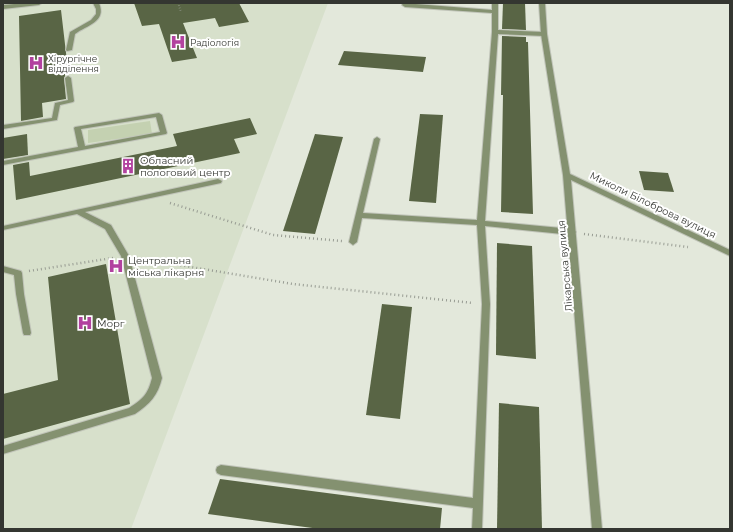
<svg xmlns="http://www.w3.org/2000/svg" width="733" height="532" viewBox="0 0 733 532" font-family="Montserrat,sans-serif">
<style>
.built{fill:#d7e0cb}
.green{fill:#c4d1b1}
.building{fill:#596545}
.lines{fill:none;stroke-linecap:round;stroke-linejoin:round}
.service-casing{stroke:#c0c4b9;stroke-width:2}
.minor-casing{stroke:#c0c4b9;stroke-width:2}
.path-far1{stroke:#989c93;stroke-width:2;stroke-dasharray:0.5 2;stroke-linecap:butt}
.path{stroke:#989c93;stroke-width:2.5;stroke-dasharray:1 3;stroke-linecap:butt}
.service{fill:#849170;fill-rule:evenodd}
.minor{fill:#849170;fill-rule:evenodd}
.labels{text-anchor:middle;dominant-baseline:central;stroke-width:4;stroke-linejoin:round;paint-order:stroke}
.far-poi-label{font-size:9px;fill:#343631;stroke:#fff;text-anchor:start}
.poi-label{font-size:10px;fill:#343631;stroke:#fff;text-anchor:start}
.street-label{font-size:10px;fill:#343631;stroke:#fff}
</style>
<rect width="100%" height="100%" fill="#e3e8db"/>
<!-- built -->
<path class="built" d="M3,3H328L131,529H3Z"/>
<!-- green -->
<path class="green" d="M150,121L152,134L88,143V130Z"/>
<!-- building -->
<g class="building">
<path d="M134,3H239L249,22L219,27L215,18L183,23L197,58L172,62L159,24L142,26Z"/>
<path d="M503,3H525L526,30L502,29Z"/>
<path d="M61,10L68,70H65V76L64,78L66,99L42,103L43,117L21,121L19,16Z"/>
<path d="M502,36L526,37V42H528L533,214L501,212L503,95H501Z"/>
<path d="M344,51L426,57L423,72L338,65Z"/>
<path d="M420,114L443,115L436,203L409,201Z"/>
<path d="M250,118L257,134L234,139L240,153L16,200L13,165L29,162L30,176L177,146L173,134Z"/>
<path d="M27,134L28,155L3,159V138Z"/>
<path d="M315,134L343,137L315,234L283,231Z"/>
<path d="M639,171L668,173L674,192L644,190Z"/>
<path d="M497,243L532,246L536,359L496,355Z"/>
<path d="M106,264L130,404L3,439V394L58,380L48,277Z"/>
<path d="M382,304L412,307L400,419L366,415Z"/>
<path d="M499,403L539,407L542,529H497Z"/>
<path d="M220,479L442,508L440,529H320L208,514Z"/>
</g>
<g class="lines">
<defs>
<g id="service">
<path d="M25,3H42L39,5L3,9V5Z"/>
<path d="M93,3H99C107,22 87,25 75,34L72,50L67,51L66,50L70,32L91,20L96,14V9Z"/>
<path d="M403,3L492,10V3H498V30L544,32L547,34L544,36L498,34L485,221L572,229L576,232L572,235L485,226L490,304L482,529H472L473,508L221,475L217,473L216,470L217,467L221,465L473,498L482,304L477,225L362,218L357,242L353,245L349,242L374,139L377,137L380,139L363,213L477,220L492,32V13L405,7L402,5Z"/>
<path d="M68,76L71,78L74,101L73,102L60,105L57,120L3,129V125L52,118L55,103L68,100L65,78Z"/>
<path d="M159,113L162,115L167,133L166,134L3,165V161L78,147L74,128L75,127ZM156,117L160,132L85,146L81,129Z"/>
<path d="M218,179L222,181L221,183L85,212L111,225L129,256L162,378C158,395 150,404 135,414L3,454V446L129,408C143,399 148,394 152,378L121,256L105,229L77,214L3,230V226Z"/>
<path d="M3,266L21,271L22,273L24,294L31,333L30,335H24L23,333L16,294L14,275L3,272Z"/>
</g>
<path id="minor" d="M539,3H545L547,34L570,174L730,250V256L571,180L602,529H592L563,175L541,34Z"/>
</defs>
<!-- service casing -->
<use href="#service" class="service-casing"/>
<!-- minor casing -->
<use href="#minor" class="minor-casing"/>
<!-- path-far1 -->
<path class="path-far1" d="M178,3L181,12"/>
<!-- path -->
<g class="path">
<path d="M170,203L273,235L342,241"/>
<path d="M584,234L688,247"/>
<path d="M137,258L293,284L473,303"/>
<path d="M29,271L113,258"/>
</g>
<!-- service -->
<use href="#service" class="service"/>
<!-- minor -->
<use href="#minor" class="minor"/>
</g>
<!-- icons -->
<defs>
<symbol id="hospital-bare" viewBox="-9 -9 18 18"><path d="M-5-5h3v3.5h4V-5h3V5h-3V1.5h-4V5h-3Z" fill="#b2429f" stroke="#fff" stroke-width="2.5" paint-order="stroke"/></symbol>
<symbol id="building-bare" viewBox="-9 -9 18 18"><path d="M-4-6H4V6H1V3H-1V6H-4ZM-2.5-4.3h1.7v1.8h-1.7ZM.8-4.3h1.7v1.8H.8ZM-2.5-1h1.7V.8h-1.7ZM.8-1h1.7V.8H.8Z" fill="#b2429f" stroke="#fff" stroke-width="2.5" paint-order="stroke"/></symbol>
</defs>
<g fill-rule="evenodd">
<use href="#hospital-bare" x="167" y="31" width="22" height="22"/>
<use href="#hospital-bare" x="25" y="52" width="22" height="22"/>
<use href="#building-bare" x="117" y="155" width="22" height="22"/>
<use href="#hospital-bare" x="105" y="255" width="22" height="22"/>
<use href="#hospital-bare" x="74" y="312" width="22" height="22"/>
</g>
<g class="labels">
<!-- far-poi labels -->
<g class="far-poi-label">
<text x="190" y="42">Радіологія</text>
<text x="48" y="58">Хірургічне<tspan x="48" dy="10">відділення</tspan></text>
</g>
<!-- poi labels -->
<g class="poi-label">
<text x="140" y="160">Обласний<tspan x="140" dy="12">пологовий центр</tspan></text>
<text x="128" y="260">Центральна<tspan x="128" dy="12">міська лікарня</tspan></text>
<text x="97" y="323">Морг</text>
</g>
<!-- street labels -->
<g class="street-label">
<text transform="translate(653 205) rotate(26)">Миколи Білоброва вулиця</text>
<text transform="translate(565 266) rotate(-95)">Лікарська вулиця</text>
</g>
</g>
<!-- border -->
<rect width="733" height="532" fill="none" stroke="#343631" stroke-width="8"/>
</svg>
